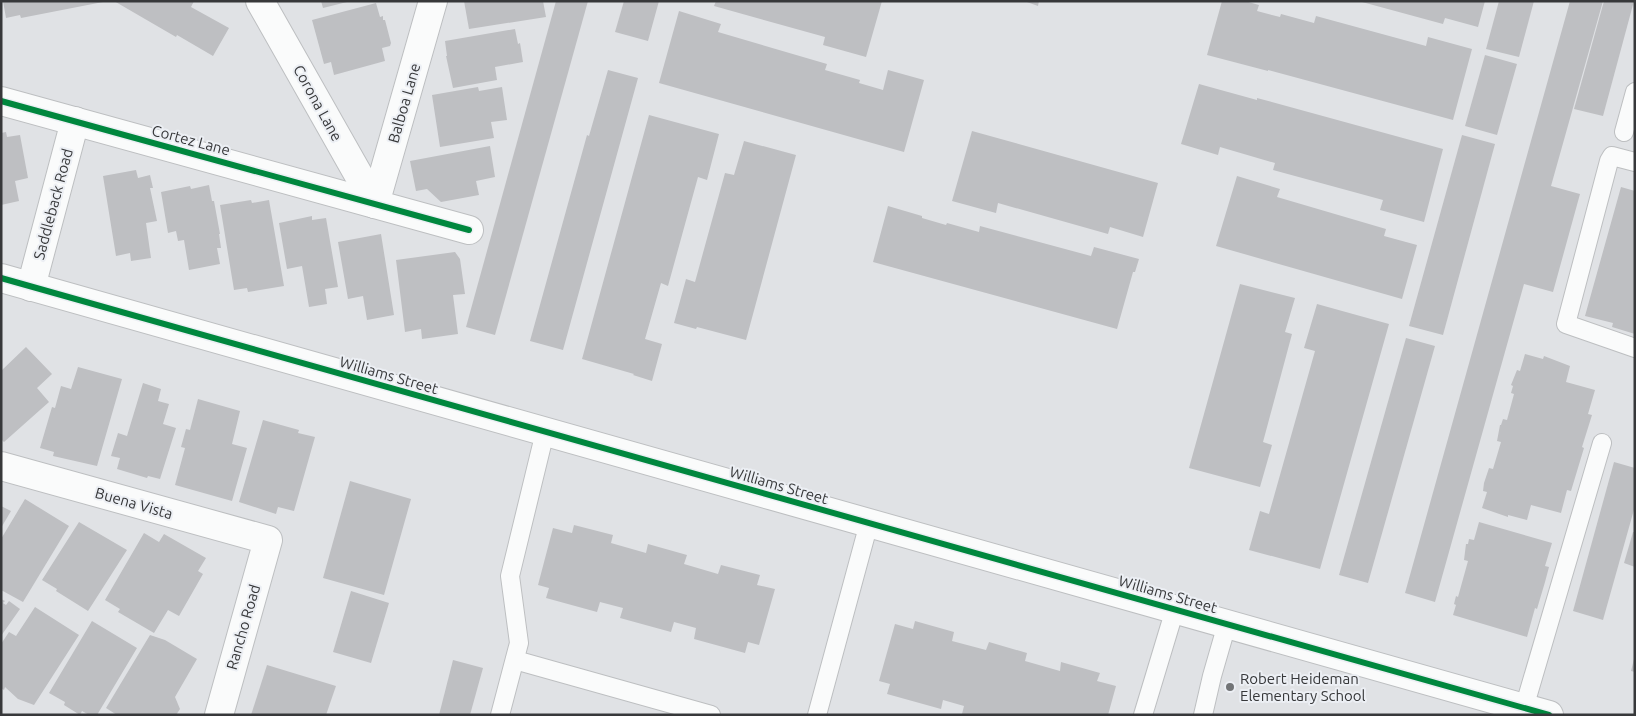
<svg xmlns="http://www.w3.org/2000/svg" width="1636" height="716" viewBox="0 0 1636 716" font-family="Ubuntu,sans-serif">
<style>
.building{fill:#bebfc2}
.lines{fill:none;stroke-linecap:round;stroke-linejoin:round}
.service-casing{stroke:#bdbfc1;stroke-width:20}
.minor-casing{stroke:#bdbfc1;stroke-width:30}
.tertiary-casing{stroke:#bdbfc1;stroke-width:30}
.service{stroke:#fafbfb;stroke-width:18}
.minor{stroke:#fafbfb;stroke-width:28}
.tertiary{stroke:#fafbfb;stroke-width:28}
.cycleway-casing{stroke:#eceff4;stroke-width:9}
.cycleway{stroke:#00873e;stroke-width:6}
.poi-dot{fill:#727476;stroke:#eceff4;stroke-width:2}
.labels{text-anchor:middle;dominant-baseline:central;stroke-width:4;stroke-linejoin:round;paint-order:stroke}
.street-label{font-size:15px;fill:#37383a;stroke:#eceff4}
.poi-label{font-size:15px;fill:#37383a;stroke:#eceff4;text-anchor:start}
</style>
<rect width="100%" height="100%" fill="#e0e2e5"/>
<!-- building -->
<g class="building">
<path d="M3,1H103V2L21,18L20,15L6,18Z"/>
<path d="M114,1H194L191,7L229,28L213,56L177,35L176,37Z"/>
<path d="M321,1H347V2L323,8Z"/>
<path d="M464,1H543L546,17L469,29Z"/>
<path d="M556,1H588L495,335L466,327Z"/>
<path d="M624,1H659L648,41L615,32Z"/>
<path d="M716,1H882L866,57L823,45L825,37L714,6Z"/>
<path d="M1024,1H1039L1038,6Z"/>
<path d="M1222,1H1245L1259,5L1257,11L1280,17L1281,14L1314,23L1316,16L1426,46L1428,37L1472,49L1453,120L1268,70V71L1207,55Z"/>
<path d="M1485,1L1478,27L1445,18L1443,24L1362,2Z"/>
<path d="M1499,1H1534L1519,57L1486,49Z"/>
<path d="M1570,1H1603L1551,186L1580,194L1553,292L1524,284L1435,602L1405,593Z"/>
<path d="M1604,1H1634L1603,116L1574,109Z"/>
<path d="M376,3L380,17L383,16V20H385L391,43L390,46L382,48L385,61L334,75L331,62L324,64L312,20Z"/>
<path d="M679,11L721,24L718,32L827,64L825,70L860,80L859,83L883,90L888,70L924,80L904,152L659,83Z"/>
<path d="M515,29L518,44L520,43L523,62L495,67L497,80L453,88L446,56H447L445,41Z"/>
<path d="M1485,55L1517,64L1497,135L1465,126Z"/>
<path d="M608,70L638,78L563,350L530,341L587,135L589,136Z"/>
<path d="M1199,84L1257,100V98L1443,149L1424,222L1380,210L1383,200L1273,170L1275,163L1220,147L1218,155L1181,144Z"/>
<path d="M478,87L479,91L502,87L507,120L491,122L494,138L440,147L432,95Z"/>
<path d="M649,115L719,134L707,180L698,177L668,286L661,283L645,339L662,344L652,381L633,375L634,374L582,359Z"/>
<path d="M972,131L1158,183L1143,237L1110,227L1108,234L998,203L996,213L952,201Z"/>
<path d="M6,132L7,137L20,135L28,178L15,181L19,201L1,205V133Z"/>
<path d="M1462,135L1495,144L1443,335L1409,326Z"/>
<path d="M744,141L796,155L746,340L697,327L696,329L674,323L686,279L695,282L725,173L734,175Z"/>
<path d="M490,146L495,177L476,181L479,195L441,202L427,189L416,191L410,161Z"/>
<path d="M136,170L138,178L150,175L153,188H150L157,221L146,223L151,258L131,261L130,253L116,256L103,176Z"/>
<path d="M1237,176L1280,189L1277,197L1386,229L1384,236L1417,245L1402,299L1216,246Z"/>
<path d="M209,185L212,201H214L220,234H219L221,248H217L220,264L189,270L184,240L178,241L176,231L168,233L161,192L190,186L191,189Z"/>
<path d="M1621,187L1635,191V334L1612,327L1613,323L1585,316Z"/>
<path d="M251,200L252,203L269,200L284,286L248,292L247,288L234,290L220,205Z"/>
<path d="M888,206L922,216V218L946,225L947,223L979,232L980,226L1091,256L1094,247L1139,259L1135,272H1133L1117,329L873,262Z"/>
<path d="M312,216V220L326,218L338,287L325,289L327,304L309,307L302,266L287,269L279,223Z"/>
<path d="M381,234L394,315L367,320L363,296L348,299L338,242Z"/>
<path d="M455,252L460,259L465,294L453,295L458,334L422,339L421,329L405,332L396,260Z"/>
<path d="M1240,284L1295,298L1285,332L1292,334L1263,442L1272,445L1260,487L1189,468Z"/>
<path d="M1317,304L1389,324L1320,569L1249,550L1260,511L1269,514L1315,351L1304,348Z"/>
<path d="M1406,338L1435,346L1368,583L1339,575Z"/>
<path d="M26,347L52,374L37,388L49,402L4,442L1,439V371Z"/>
<path d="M1525,354L1543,359L1544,356L1570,366L1566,382L1595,390L1588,414L1592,415L1582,447L1584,448L1571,491L1567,490L1561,513L1531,505L1527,520L1508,515V517L1482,508L1487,492L1483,491L1484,483L1489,468L1493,469L1501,442L1497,441L1500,425H1501L1503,419L1507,420L1514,394L1511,393L1513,386L1511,385L1517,370L1520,371Z"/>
<path d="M78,367L122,379L97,466L53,456L54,452L40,448L52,407L55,408L61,386L71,389Z"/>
<path d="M143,383L161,389L158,401L169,404L163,424L176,428L160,479L148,476L147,478L117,469L120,458L111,456L118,433L127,436Z"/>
<path d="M198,399L240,411L232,444L247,448L232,501L175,485L185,448L181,447L186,429L190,430Z"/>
<path d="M263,420L299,430L298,433L315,437L294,511L278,507L276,514L239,502Z"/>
<path d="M1614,462L1635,468V506L1603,620L1573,611Z"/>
<path d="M350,481L411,499L384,595L323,578Z"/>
<path d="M25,499L69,526L23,602L1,590V539Z"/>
<path d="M1,506L11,511L1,528Z"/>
<path d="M79,522L127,550L88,611L56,591L57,589L42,580Z"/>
<path d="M1479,522L1552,543L1545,566L1549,567L1545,582L1537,609L1535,608L1527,637L1453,615L1456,605L1454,604L1456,596L1458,597L1468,561L1464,560L1466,544H1468L1469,539L1474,540Z"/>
<path d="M574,525L613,535L611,543L646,553L648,544L687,555L684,564L718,574L721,565L760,575L757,585L775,589L759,645L748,642L745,653L694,639L696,628L674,622L671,632L620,618L623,608L600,602L597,612L546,598L549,588L538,585L553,528L572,533Z"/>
<path d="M1633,532H1635V567L1624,563Z"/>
<path d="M144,533L159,542L164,534L206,558L198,571L203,574L179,616L168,610L154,633L118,612L120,609L105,600Z"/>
<path d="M351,591L389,603L371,663L333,652Z"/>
<path d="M1,599L5,601L3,603L6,605L9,601L20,609L1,636Z"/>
<path d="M35,607L79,635L34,705L18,699L5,687L4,690L1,688V644L9,632L16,636Z"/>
<path d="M92,621L137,648L97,715H89L82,711L80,715L64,705L65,702L49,693Z"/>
<path d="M915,621L954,632L952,641L986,650L989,642L1027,653L1025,661L1060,671L1061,662L1100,673L1097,681L1116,686L1108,715H964L962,714L964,706L943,700L941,709L887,694L890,684L879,681L895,624L913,629Z"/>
<path d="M150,635L165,640L197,659L175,697L180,709L176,715H117L106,708Z"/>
<path d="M1634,659H1635V672L1631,671Z"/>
<path d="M453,660L483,668L470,715H439Z"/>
<path d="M267,665L336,686L326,715H251Z"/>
</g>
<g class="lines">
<defs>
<g id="service">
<path d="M1624,132L1635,92"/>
<path d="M1635,162L1612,156L1609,161L1566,324L1635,348"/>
<path d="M515,660L711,715"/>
<path d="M1524,708L1602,443"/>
<path d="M500,715L519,643L510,576L545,432"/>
<path d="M817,715L869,523"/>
<path d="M1143,715L1175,609"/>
<path d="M1203,715L1212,676L1227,624"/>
</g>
<g id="minor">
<path d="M260,1L375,204"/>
<path d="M1,101L469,230"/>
<path d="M375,204L433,1"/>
<path d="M31,287L75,121"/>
<path d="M1,466L268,540L219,715"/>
</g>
<path id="tertiary" d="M1,278L1549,715"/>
</defs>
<!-- service casing -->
<use href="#service" class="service-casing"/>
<!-- minor casing -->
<use href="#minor" class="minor-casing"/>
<!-- tertiary casing -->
<use href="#tertiary" class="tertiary-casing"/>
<!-- service -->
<use href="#service" class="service"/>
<!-- minor -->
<use href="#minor" class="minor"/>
<!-- tertiary -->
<use href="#tertiary" class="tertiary"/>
<defs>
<g id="cycleway">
<path d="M1,101L469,230"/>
<path d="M1,278L1549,715"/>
</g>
</defs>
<!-- cycleway casing -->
<use href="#cycleway" class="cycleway-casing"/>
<!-- cycleway -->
<use href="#cycleway" class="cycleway"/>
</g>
<!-- markers -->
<circle class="poi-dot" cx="1230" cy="687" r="5"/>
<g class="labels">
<!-- street labels -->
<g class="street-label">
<text transform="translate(318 103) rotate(61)">Corona Lane</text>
<text transform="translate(404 103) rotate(-74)">Balboa Lane</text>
<text transform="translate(191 140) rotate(15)">Cortez Lane</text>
<text transform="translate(53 204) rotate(-75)">Saddleback Road</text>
<text transform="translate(389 375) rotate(16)">Williams Street</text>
<text transform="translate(779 485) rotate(16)">Williams Street</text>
<text transform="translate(134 503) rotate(16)">Buena Vista</text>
<text transform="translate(1168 594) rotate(16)">Williams Street</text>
<text transform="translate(243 627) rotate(-74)">Rancho Road</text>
</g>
<!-- poi labels -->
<g class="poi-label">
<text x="1240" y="678">Robert Heideman<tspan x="1240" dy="17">Elementary School</tspan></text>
</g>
</g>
<!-- border -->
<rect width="1636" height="716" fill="none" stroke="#37383a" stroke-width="5"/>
</svg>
